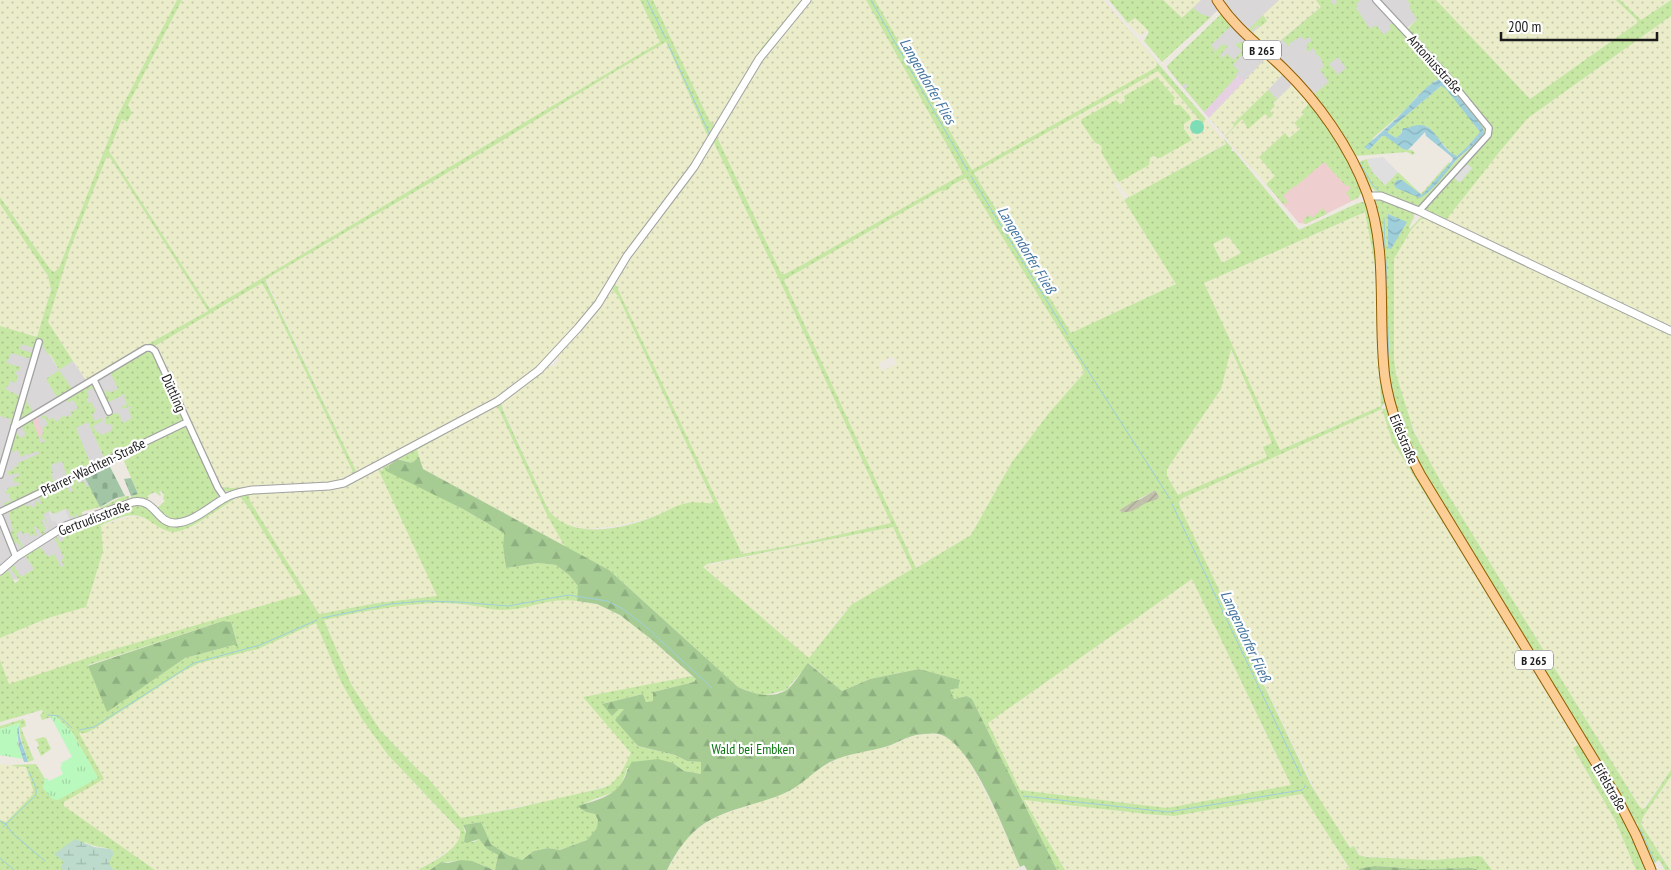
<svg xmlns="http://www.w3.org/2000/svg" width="1671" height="870" viewBox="0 0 1671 870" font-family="'PT Sans Narrow',sans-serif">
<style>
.residential{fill:#d9d7d7}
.commercial{fill:#eecece}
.industrial{fill:#e6d1e2}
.construction{fill:url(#construction-furrows)}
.farmland{fill:url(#farmland-dots);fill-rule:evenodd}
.grass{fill:url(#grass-dots);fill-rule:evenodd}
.forest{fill:url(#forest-firs)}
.wetland{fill:url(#wetland-marsh)}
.cemetery{fill:url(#cemetery-stones)}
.park{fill:url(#park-tufts)}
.pitch{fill:#7cddb6}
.parking{fill:#dfdfdf}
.water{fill:url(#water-waves);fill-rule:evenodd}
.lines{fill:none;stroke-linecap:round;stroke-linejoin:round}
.stream{stroke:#9fcfdb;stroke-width:1}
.minor-casing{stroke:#a2a2a2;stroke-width:8}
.tertiary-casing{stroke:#a2a2a2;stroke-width:9}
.primary-casing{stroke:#915e00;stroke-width:11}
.minor{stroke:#fff;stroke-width:5.5}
.tertiary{stroke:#fff;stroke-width:7}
.primary{stroke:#fccd95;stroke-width:9}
.labels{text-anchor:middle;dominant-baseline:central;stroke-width:4.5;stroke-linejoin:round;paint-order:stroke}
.shield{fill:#fff;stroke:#5f5f5f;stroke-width:1}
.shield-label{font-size:12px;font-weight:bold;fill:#1b1b1b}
.street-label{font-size:14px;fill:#1b1b1b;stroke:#fff}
.park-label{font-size:14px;fill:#0b7711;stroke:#fff}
.water-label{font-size:15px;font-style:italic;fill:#4576a1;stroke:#fff}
</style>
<defs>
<pattern id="construction-furrows" width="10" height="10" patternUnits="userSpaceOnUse" patternTransform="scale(1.25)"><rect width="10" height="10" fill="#c1c0ab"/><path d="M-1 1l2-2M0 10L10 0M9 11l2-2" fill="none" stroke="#a5a493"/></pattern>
<pattern id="farmland-dots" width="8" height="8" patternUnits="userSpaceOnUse" patternTransform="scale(1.25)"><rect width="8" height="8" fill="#eaecca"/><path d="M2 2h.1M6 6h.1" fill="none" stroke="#c8caad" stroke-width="1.8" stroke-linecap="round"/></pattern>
<pattern id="grass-dots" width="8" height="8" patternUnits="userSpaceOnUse" patternTransform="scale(1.25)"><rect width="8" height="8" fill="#c7e8a4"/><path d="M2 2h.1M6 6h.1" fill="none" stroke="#aac68d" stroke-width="1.8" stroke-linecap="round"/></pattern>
<pattern id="forest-firs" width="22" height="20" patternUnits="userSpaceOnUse" patternTransform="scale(1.25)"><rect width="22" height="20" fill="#a6cc94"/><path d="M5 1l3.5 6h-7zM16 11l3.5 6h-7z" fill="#8eaf7f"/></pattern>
<pattern id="wetland-marsh" width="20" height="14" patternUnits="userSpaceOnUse" patternTransform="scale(1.25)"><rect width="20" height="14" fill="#bcdbcc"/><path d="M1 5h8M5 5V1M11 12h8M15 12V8" fill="none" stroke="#a1bbaf"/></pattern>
<pattern id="cemetery-stones" width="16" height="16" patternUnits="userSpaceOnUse" patternTransform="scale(1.25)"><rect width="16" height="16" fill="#a1c5a5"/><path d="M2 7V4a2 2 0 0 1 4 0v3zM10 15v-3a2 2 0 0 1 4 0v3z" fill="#8aa98d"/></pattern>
<pattern id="park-tufts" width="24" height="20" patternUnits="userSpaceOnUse" patternTransform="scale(1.25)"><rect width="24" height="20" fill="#baf9be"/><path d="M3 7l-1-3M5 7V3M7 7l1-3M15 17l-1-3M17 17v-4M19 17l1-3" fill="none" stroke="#9fd5a3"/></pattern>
<pattern id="water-waves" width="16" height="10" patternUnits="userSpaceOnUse" patternTransform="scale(1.25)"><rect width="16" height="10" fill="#9fcfdb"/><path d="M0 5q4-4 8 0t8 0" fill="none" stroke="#88b1bb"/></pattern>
</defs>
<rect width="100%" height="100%" fill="#ede8e0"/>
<!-- residential -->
<g class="residential">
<path d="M1163,0H1420L1429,9L1407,28L1402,23L1252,168L1176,79L1236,21L1224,4L1195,32Z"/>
<path d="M0,328L42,343L59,370L73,361L87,382L108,370L110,373L118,368L136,416L97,442L105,460L91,467L76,428L66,476L81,470L92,490L76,498L83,516L67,580L59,565L25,555L34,569L16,580L15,579L13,580L8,571L0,576Z"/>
</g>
<!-- commercial -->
<g class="commercial">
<path d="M1337,145L1358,198L1306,224L1299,223L1276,196Z"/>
<path d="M38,416L40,420L38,421L43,433L42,436L39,437L32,419Z"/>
</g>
<!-- industrial -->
<path class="industrial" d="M1238,75L1245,80L1209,118L1204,112Z"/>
<!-- construction -->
<path class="construction" d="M1155,490L1159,496V499L1147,503L1133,512L1126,513L1118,511L1131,502L1141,499Z"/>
<!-- farmland -->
<g class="farmland">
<path d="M0,0H177L118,115L59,268L54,272L50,269L0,197Z"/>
<path d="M182,0H640L660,42L210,309L109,151L127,105Z"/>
<path d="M653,0H802L774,33L716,124L714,125L709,120Z"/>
<path d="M812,0H866L963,174L800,266L785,274H782L779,269L717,137L754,73L767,53Z"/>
<path d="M875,0H1103L1156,61L1157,65L1155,69L972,170Z"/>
<path d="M1163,0H1201L1182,18Z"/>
<path d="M1279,0H1316L1321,7L1269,50L1251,34L1267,21L1263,15Z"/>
<path d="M1436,0H1616L1637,20V23L1530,99Z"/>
<path d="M1620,0H1670L1641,20Z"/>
<path d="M1671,16V327L1446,220L1501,150L1528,118Z"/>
<path d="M1135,18L1146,27L1147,30L1143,34L1139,35L1128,23Z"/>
<path d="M666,42L708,137L680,182L624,253L596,300L556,349L537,369L488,404L357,473L266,279L500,142L611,74Z"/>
<path d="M1266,58L1283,74L1257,102L1266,110L1293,84L1310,104L1304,114L1300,129L1289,138L1285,133L1259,157L1275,176L1266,184L1225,137L1254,106L1225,136L1209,118Z"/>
<path d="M1158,71L1202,123L1206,120L1226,143L1129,198L1117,182L1114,183L1176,284L1071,334L974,173ZM1124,96L1173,102L1190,119L1184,124V129L1192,140L1155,156H1153L1119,182L1101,152L1102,147L1099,144L1095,143L1081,122L1125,101Z"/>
<path d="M714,143L779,279L891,523L793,545L742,554L677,418L615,283L632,255L688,183Z"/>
<path d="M107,156L111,159L208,311L110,365L111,367L87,382L48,322L69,252Z"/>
<path d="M966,178L1081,365L1084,373L1049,413L1012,462L971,535L915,568L784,280L940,191L948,190L952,185ZM893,356L897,364L882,371L878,363Z"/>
<path d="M0,204L36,257L50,281V294L37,337L0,326Z"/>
<path d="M1366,212L1375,266L1381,406L1279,450L1204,283Z"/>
<path d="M1425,218L1671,336V770L1642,809L1639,806L1443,486L1421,445L1407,412L1394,365V259L1411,230L1421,219Z"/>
<path d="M1228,236L1241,254L1222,263L1213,244Z"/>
<path d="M262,283L274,305L353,472V475L344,480L327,483L232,488L222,487L218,482L155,346Z"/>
<path d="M612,289L618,296L714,504L687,503L643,520L617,526L586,529L565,524L557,520L548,509L501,403L548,367L555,366L559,361L558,356L580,331Z"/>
<path d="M1230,348L1273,443L1267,457L1178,495L1167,476V469L1221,389Z"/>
<path d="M497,405L547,515L565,547L423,469L416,450Z"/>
<path d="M1382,409L1392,441L1402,457L1580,745L1573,749L1615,820L1636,870H1492L1483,857L1478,856L1434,860L1362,856L1354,846L1350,848L1320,800L1181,511L1179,502L1183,498Z"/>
<path d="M378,469L438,596L377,603L319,614L250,501L249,494L329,489L354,482Z"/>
<path d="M238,497L241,498L250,510L303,595L108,651L9,685L0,660V638L48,618L86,607L103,551L101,525L135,516L146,519L168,531H179L190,527Z"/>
<path d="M893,527L912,569L845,611L809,658L702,566Z"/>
<path d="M1192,579L1291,786L1167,808L1020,790L988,723Z"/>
<path d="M563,599L597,604L620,615L651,639L692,676L584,697L631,753L620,775L610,785L564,798L461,818L427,777L419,771L380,730L351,684L324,619L390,607L413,604L439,603L476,606L539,603Z"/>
<path d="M316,623L340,680L362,719L388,755L460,832V836L457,843L450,850L418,870H155L64,806V803L79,733H86L94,729L182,672L200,663L258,649Z"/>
<path d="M932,734L941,735L950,739L962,750L968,759L996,813L1020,867L1014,870H667L682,845L693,833L713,818L789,791L820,768L844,756L890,746L915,735Z"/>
<path d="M0,764L26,767L34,791V795L6,822L0,820Z"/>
<path d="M1671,776V870L1641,824L1643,817Z"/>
<path d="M1302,794L1350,870H1065L1024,800L1146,814L1174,816Z"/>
</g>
<!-- grass -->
<g class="grass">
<path d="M177,0H182L128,105L132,113L127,122L122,119L109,151L210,309L660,42L640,0H653L709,120L714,125L716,124L762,47L802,0H806L765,47L717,124L713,127L711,130L712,135L710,139L688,174L627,254L590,311L539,369L496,401L344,481L327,485L262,488L234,492L223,491L218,486L155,349L151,346H147L108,370L111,367L110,365L208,311L111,159L107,156L69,252L48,322L73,361L59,370L73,390L58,399L46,379L59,370L50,354L48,355L41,343L37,341L34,348L21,344L20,349L33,353L31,359L11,353L9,359H8L6,363L21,367L19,371H16L15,374L18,375L16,383L10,381L8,387H6L5,389L20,396L11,426L10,425L11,419L0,416V326L37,337L51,290L48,276L0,204V197L50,269L54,272L59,268L118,115ZM666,42L708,137L680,182L624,253L596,300L556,349L537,369L517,385L488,404L357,473L266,282V279L500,142L611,74ZM262,283L274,305L353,472V475L344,480L327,483L232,488L222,487L218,482L155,346Z"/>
<path d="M809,0H812L767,53L754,73L717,137L779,269L782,274H785L800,266L963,174L866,0H875L972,170L1155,68L1157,65L1156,61L1103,0L1206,119L1202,123L1158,71L974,173L1071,333L1176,284L1124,200L1226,144L1223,138L1232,148L1231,151H1234L1299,230L1356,204L1362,202L1366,203L1371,217L1377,246L1381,361L1386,402L1381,407L1382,409L1387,408L1388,409L1400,441L1420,480L1615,800L1640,849L1648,870H1636L1615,820L1573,748L1580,744L1402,457L1392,441L1382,409L1183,498L1179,502L1180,507L1311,785L1350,848L1354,846L1359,855L1366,857L1434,860L1478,856L1482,857L1492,870H1478L1472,868L1418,869L1375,866L1362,868L1357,870H1342L1350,869L1302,794L1174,816L1146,814L1024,800L1065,870H1057L972,699L967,696L954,699L949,690L958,688L959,680L919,669L870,679L842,691L809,663L786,690L762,696L738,687L609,570L565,547L547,515L497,405L417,450L419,457L412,463L399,459L394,462L399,457L496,404L500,403V402C544,373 581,332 610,288L613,286C620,259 665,210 684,185C694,172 702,157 711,143L714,141L716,135L756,65L778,37ZM714,143L779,279L891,523L793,545L742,554L615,283L632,255L688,183ZM966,178L1081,365L1084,373L1049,413L1012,462L971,535L916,568L784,280L940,191L948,190L952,185ZM1365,212L1375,266L1381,406L1280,450L1204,283ZM1228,236L1241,253L1222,263L1213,244ZM612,289L618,296L714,503C705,504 696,501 687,503C676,505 666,512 655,516C625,529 569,541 548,509L503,410L501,403L548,367L593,316ZM1231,349L1272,443L1263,447L1267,457L1178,495L1167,476V469L1221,389ZM1155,490L1159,496L1158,499C1154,501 1150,501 1146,503C1136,508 1131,515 1119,511C1130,502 1143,498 1155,490ZM893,527L912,569L851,605L809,658L703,567L707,564ZM1192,579L1291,785L1167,808L1020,790L988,723Z"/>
<path d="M1109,0H1163L1182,18L1193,8L1201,14L1211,17L1162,62L1144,41L1149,32L1145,27L1135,18L1128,23Z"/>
<path d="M1316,0H1332L1331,2L1334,5L1337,3L1336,0H1361L1356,4L1358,6L1356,8L1370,29L1376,25L1384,35L1391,29L1389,26L1393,22L1399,26L1487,125V133L1419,206H1415L1375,191L1368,185L1359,164L1361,161L1367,159L1369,165L1385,185L1398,172L1421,194L1449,162L1452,165L1484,133L1447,82L1436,80L1418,95L1406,109L1373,138L1369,150L1382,136H1385L1408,150H1412L1415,153L1413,155L1407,152L1355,156L1313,95L1329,82L1320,70L1324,66L1320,57L1315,53L1316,51L1313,48L1308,52L1306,50L1308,48L1306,45L1312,40L1309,37L1305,40L1301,36L1292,42L1289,43L1290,45L1287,47L1288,45L1282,40L1321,7ZM1338,57L1346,68L1338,75L1329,64Z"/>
<path d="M1407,0H1436L1530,99L1637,23V20L1616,0H1620L1641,20L1671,0V16L1528,118L1501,150L1446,220L1539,265L1424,210L1453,176L1472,169L1465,163L1490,132L1407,30L1417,19L1409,7L1411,5Z"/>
<path d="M1221,14L1231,26L1211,45L1215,50L1210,56L1223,44L1228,46L1220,56L1223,58L1227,54L1234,60L1242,51L1235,44L1242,42L1249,47L1233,65L1239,71L1235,75L1237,76L1204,112L1185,89L1188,86L1185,83L1182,86L1168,69L1167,66Z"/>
<path d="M1263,15L1267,21L1260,27L1258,25L1250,32L1248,30Z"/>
<path d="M1156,78H1158L1175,98L1173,102L1175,105H1180L1190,116L1191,119L1184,124V129L1192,140L1160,158L1153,156L1150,158L1149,165L1119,182L1101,152L1102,147L1099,144L1095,143L1081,122L1082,119L1116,100L1120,104L1125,101L1124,96Z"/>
<path d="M1441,86L1446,88L1480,132L1468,146L1457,156L1452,154L1427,126L1411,127L1401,131V134L1396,138L1388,133V131Z"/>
<path d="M1268,90L1277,99L1273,103L1275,106L1270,111L1273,115L1270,118L1265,114L1248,129L1242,119L1225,137L1234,126L1233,124Z"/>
<path d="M1310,103C1331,132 1350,159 1362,192L1358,198L1349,201L1350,197L1346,193L1351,188L1348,185L1346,186L1324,162L1295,187L1315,210L1294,186L1283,196L1288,203L1283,204L1266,184L1275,176L1259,157L1285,133L1289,138L1300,129L1294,123L1304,114L1302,111Z"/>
<path d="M1378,198L1414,212V217L1409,227L1410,229L1420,218L1425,217L1671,333V336L1425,219H1421L1411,230L1394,259V358L1396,374L1414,432L1443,486L1639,806L1642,809L1645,808L1671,770V776L1643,817L1641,824L1670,870H1665L1659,860L1654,863L1656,870H1654L1637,829L1638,824L1633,821L1426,479L1400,425L1388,375L1389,371L1387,369L1374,203ZM1388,214L1406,223L1391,248Z"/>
<path d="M1323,208L1327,214L1305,224L1303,220L1309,215L1312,218Z"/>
<path d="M145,351H153L184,419V422L105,460L88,422L76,428L91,465L67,477L62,461L51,465L53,473H51L54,483L4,507L3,503L11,501L9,493L5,494V491L8,490L7,488L20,485L19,482L12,484L15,483L13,478L19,476V473L8,475V471L14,470V467H18V463L39,454L38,451L27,455L26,454L21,457L18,450L13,452L11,448L16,429L18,431L16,433L21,438L26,435L21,425L32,419L41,443L46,441V439L43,440L41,436L44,431L42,428L48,425L45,418L41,419V416L45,415L49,420L53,417L56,422L63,416L64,417L69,415L70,417L72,416L70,411L72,412L78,408L73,400L69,402L64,400L90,385L95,387L96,390L94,391L92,388L87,391L89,397L87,398V403L91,402L96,411L92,415L95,421L103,418L102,421L93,426L95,430L102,435L111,431L113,425L106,424L105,426L106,417L115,413L119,414L123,423L132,418L128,409L132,408L131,406L122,409L121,407L127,404L124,397L126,396L125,394L107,403L99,386L100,385L104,392L108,390L109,393L118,389L111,374L104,377Z"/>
<path d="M25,399L34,413L24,419L20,416Z"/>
<path d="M185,426L189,429L218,491V499L186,519L170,521L156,509L165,501L163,499L164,495L161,491L159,492L161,495L160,496L155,492L147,496L149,498L146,500L139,499L138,497L131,498V496L138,494L124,461L133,456L131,450Z"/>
<path d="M385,464H390L388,466L389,467L387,469L384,467L463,509L504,533L503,546L506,568L538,563L556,565L569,575L578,586L577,601C548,597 528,610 502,610C493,610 484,607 475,606C463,604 450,603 437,603C399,604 361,612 324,620L351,684L380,730L419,771L427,777L461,818L512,809L603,788L610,785L620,775L631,753L583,697L692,676L696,679L694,682L653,692L654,701L646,702L643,694L602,704L625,709L637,746L675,755L687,761L701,762V774L684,771L673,763L627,768C621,789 617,792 597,798C590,801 584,804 578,806L586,812L595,814L598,820V828L587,840L560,850L548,848L534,851L522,860L508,855L491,844L481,822L463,825L466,836L464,842H474L479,839L487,849L498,855L495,870C484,866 474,861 462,861C455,860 448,863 441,862L430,870H418C431,862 462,849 460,831L388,755L362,719L340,680L316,623L258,649L200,663L182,672L94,729L86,733H79L104,779L64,802V806L155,870H114L109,865V861L113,855V851C106,846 95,848 85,842L60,858L65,862L61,866V870H0V820L6,822L34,793L26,767L12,766L13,765L36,764L45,779L43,788L98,778L72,732L55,716L42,720L40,715L43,712L42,710L0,722V660L9,684L108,651L302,594L250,510L241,498L238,497C222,506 191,531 174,532C161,532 151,519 139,516C127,513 112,521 101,525L103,551L86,607L48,618L0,638V576L8,570L15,583L19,580L11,569L13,564L21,577L34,569L25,555L39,546L48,557L54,554L61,567L64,566L61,560L64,558L54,537L55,535L60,542L64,540L62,535L69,531L71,534L78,530L76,524L95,520V518L129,506L145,504L175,526L228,498L239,495L242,496L249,493L331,487L378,468L383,471L382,466ZM378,469L437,596L377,603L319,614L250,501L249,495L329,489L354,482ZM223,621L231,622L238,646L234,645L185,658L107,711L88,665Z"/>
<path d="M80,476L81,480L75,483V484L84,481L87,487L90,486L100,507C111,504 118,496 129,496V499L102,509L100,507L81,512L83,516L79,518L76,514L75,519L73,516L71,517L68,509L53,514L50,511L43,514L51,531L43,517L42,522L46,530L44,531L45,534L43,536L36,526L34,527L37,535L35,536L33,534L30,536L28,532L24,534V536L21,531H19V532L16,534L23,547L21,548L17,542L14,544L9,532L13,531L8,510L26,502L25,507L31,505L33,508L36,506L35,502L37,501L39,504H41L39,495L43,493L44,497V493L50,490V493H53L54,488L58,486L59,490L67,487L70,492L73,491L69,481Z"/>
<path d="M23,719L25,721L26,726L21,728L34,760L28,762C25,749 18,736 20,723L0,729V726Z"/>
<path d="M43,737L46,738L51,749L41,756L37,747L39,746L37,741L34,740Z"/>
</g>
<!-- forest -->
<g class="forest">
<path d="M419,457L423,469L609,570L738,687C754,694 769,699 785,691C792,688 803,669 808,663L842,691L870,679L919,669L960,680L958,688L950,690L954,699L967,696L972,699L1057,870H1027L1024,865L1020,867C1006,835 974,748 942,735C935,732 924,734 916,735C906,737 897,743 888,746C869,752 848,753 830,762C815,770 804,783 789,791C763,804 730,807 705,823C689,833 675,853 667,870H495L498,855L487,849L479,839L467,843L464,842L466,831L463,825L481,822L491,844L508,855L522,860L534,851L548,848L560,850L587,840L597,828L598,820L595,814L586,812L577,806C594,801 615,797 624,779C627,773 627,768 632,762L658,759L673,763L684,771L701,774V762L687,761L675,755L638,746L615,720L624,709H619L612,716L602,704L643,694L646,702L653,701V692L694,682L696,679L651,639L620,615L597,604L577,601L578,586L569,575L556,565L538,563L506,568L503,546L504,533L463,509L386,471L384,467L388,469L389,467L388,466L397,459L412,463Z"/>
<path d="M223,621L231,622L238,647L234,645L185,658L107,712L88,666Z"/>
<path d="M461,860L472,861L494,870H430L441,862L448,863Z"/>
<path d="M1375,866L1418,869L1472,868L1478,870H1357L1362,868Z"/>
</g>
<!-- wetland -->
<path class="wetland" d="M75,839L94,847L110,849L114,852C112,861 105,860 114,870H61V866L64,862L54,854Z"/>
<!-- cemetery -->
<g class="cemetery">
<path d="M108,463L125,496L116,498L100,507L83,474Z"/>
<path d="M131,478L138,494L131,496L124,479Z"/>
</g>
<!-- park -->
<g class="park">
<path d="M55,716L72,732L98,778L58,800L52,799L43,788L45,779L47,778L49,781L63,774L60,767L62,766L61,763L72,757L51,717Z"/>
<path d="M20,723C15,734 18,747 23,759L0,755V729Z"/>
</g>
<!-- pitch -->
<circle class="pitch" cx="1197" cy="127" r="7"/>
<!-- parking -->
<g class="parking">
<path d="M1383,157L1398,172L1385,185L1373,173L1367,159Z"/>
<path d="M1464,162L1472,168L1460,183L1452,176Z"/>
<path d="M65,509L70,521L59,527L55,521L52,522L48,512L50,511L54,514Z"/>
</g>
<!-- water -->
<g class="water">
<path d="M1443,78L1479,122L1483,128L1484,133C1477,143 1467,150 1458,158C1446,171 1436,189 1420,198L1396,188L1394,184L1397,180H1402L1422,195L1452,161L1453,158L1452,157L1426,136L1425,132L1408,150L1403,149L1385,136H1382L1369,150L1364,147C1378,136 1392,123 1405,110C1415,100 1429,81 1443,78ZM1441,86L1446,89L1480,132L1468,146L1457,156C1437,149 1436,115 1408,128H1403L1401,134L1396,138L1388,133V131Z"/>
<path d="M1388,214L1407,222L1391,249L1388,248Z"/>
<path d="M20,725C16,735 26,751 28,762H24L19,747L17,729Z"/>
</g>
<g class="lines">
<!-- stream -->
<g class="stream">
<path d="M647,0L666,39"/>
<path d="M871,0L968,171"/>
<path d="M668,44L710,135"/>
<path d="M1339,129L1355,155"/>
<path d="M1360,163L1372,184L1379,191"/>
<path d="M971,176L1067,334"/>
<path d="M1384,218L1385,251"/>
<path d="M1386,260L1389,368"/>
<path d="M1069,341L1170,499"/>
<path d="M1389,375L1398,415"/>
<path d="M1420,465L1428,479"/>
<path d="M1172,504L1301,776"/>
<path d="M1487,576L1632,815"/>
<path d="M322,618L390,604L424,601L458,602L508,606L568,595L607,601L623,609L645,626L712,688"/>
<path d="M48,715L59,716L72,728"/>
<path d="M79,730L94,727L194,663L260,645L317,620"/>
<path d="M1023,796L1168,812L1302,790L1305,787V785"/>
<path d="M0,821L6,824L12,833L45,861"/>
<path d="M3,827L36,795V788L29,771"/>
<path d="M1640,829L1655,862"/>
<path d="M0,858L14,870"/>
</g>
<defs>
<g id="minor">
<path d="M1376,0L1445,74L1489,128L1488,135L1419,211"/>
<path d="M94,380L109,412"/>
<path d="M14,427L146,348H151L155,351L218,488L225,498"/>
<path d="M0,475L39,342"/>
<path d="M0,512L187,422"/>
<path d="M0,517L16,557"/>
</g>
<g id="tertiary">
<path d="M1368,196H1381L1419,211L1671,331"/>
<path d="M0,571L16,557L65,526L133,502C156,498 156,524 176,523C194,522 210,506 225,498C233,493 242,492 252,490L329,486L344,483L498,401L539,370L578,328L598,304L627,256L694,167L759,59L807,0"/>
</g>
<path id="primary" d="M1217,0C1235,28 1259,45 1283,68C1318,102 1350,147 1367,193C1389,253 1377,316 1385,378C1390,412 1403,443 1420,474L1616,796L1636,835L1651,870"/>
</defs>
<!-- minor casing -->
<use href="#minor" class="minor-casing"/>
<!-- tertiary casing -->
<use href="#tertiary" class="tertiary-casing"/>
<!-- primary casing -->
<use href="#primary" class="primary-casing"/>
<!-- minor -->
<use href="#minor" class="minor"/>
<!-- tertiary -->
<use href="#tertiary" class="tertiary"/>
<!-- primary -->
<use href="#primary" class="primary"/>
</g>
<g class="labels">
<!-- shield labels -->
<g class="shield">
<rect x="1243" y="40.5" width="38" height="19" rx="4"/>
<rect x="1515" y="650.5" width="38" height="19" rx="4"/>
</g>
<g class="shield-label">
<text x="1262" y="50">B 265</text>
<text x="1534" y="660">B 265</text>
</g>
<!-- street labels -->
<g class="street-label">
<text transform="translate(1435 64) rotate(48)">Antoniusstraße</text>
<text transform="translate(174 393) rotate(66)">Düttling</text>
<text transform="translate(1404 439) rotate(67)">Eifelstraße</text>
<text transform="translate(93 467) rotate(-26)">Pfarrer-Wachten-Straße</text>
<text transform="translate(94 518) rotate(-21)">Gertrudisstraße</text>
<text transform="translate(1610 787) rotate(60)">Eifelstraße</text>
</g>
<!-- park labels -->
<g class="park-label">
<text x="753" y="749">Wald bei Embken</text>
</g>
<!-- water labels -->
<g class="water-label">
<text transform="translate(928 81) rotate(60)">Langendorfer Flies</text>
<text transform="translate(1027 250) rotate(59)">Langendorfer Fließ</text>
<text transform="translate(1246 636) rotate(65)">Langendorfer Fließ</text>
</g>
</g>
<!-- scale -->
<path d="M1501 32v8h156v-8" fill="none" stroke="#1b1b1b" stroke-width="2.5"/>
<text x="1508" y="32" font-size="15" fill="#1b1b1b" stroke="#ffffff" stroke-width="4" paint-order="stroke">200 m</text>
</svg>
